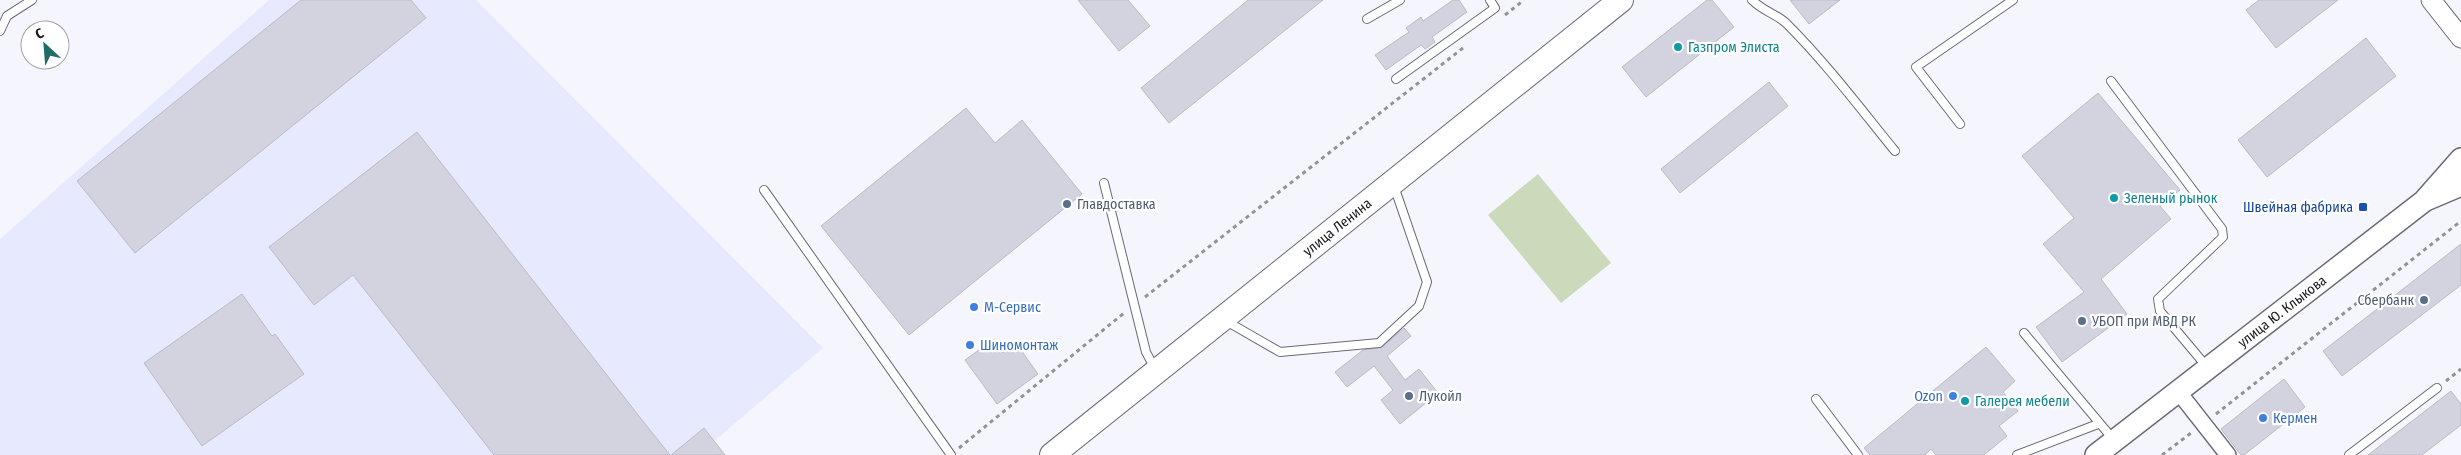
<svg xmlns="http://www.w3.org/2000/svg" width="2461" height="455" viewBox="0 0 2461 455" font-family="'Fira Sans Condensed',sans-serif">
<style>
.built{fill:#e7eafe}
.green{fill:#cadaba}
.building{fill:#d2d3df;stroke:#babbc7}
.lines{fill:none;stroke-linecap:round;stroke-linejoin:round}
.service-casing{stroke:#696a75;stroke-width:10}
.minor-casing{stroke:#696a75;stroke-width:18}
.tertiary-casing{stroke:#696a75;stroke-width:21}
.secondary-casing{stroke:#696a75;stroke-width:24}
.primary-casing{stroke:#696a75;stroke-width:26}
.path{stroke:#929399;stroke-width:3;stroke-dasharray:4 4;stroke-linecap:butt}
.service{stroke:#fff;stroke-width:8}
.minor{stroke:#fff;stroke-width:15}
.tertiary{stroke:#fff;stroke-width:19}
.secondary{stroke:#fff;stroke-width:21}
.primary{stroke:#fff;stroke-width:24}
.culture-dot{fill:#0f9aa8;stroke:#fff;stroke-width:2}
.service-dot{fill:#5c6f8a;stroke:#fff;stroke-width:2}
.transit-dot{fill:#1a4fb4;stroke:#fff;stroke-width:2}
.shop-dot{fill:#3f7fe0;stroke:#fff;stroke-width:2}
.labels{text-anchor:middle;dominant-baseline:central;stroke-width:4.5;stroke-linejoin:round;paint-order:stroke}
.culture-label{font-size:14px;fill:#0d838f;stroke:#fff;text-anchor:start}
.service-label{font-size:14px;fill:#4e5e75;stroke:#fff;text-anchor:start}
.transit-label{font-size:14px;fill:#164399;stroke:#fff;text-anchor:end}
.street-label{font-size:14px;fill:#18181d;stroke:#fff}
.shop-label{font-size:14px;fill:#366cbe;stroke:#fff;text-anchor:start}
</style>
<rect width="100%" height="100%" fill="#f5f6fd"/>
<!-- built -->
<path class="built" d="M269,0H476L823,348L698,455H0V239Z"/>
<!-- green -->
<path class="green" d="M1538,174L1611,263L1561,303L1488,215Z"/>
<!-- building -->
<g class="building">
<path d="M301,0H411L426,18L135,253L77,181Z"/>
<path d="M1078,0H1128L1150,26L1119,51Z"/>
<path d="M1248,0H1323L1169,123L1141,88Z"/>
<path d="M1453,0H1459L1467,12L1432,37L1435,42L1425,49L1421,45L1386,70L1375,55L1409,32L1406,28L1421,17L1423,21Z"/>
<path d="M1707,0H1712L1734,27L1646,97L1622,67Z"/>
<path d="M1790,0H1840L1809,24Z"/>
<path d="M2259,0H2338L2276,48L2246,10Z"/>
<path d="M2366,38L2396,76L2267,177L2238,140Z"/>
<path d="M1769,82L1788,106L1680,193L1661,169Z"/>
<path d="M2098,93L2180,190L2160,206L2171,219L2101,279L2127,314L2062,362L2036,327L2084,292L2043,244L2074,218L2022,156Z"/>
<path d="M966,108L995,143L1022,120L1082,194L909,335L821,226Z"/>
<path d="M417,132L642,420L670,455H494L353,275L314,305L269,247Z"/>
<path d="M2461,244V285L2342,376L2323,351Z"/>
<path d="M242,294L272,336L275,334L304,374L202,446L144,363Z"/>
<path d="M1404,328L1411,336L1387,356L1405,380L1419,369L1438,393L1400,424L1381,400L1393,390L1374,366L1347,387L1335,372L1363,350L1382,347Z"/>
<path d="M993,340L1003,353L1016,343L1038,374L997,404L965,360Z"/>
<path d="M1986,347L2015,381L2003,392L2018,411L1999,426L2007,436L1984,455H1936L1931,449L1925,455H1870L1864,448Z"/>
<path d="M2284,379L2305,407L2244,455H2241L2221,429Z"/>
<path d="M2451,391L2461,404V425L2422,455H2368Z"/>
<path d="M704,428L725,455H671Z"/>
</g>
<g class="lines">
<defs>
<g id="service">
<path d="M1752,0C1764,12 1777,14 1787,24C1826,63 1860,108 1895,151"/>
<path d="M1367,19L1400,0"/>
<path d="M0,31L7,16L32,0"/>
<path d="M1396,79L1495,8L1490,0"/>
<path d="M2111,81L2222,229L2223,237L2158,299L2160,311L2207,367"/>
<path d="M1960,124L1916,67L2013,0"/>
<path d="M1104,183L1146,352L1155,369"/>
<path d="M764,190L951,455"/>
<path d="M1226,321L1280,352L1379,343L1419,306L1427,282L1394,186"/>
<path d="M2024,333L2113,439"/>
<path d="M1816,399L1858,455"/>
<path d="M2017,455L2098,424"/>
<path d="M2349,455L2437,388"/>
</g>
<path id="minor" d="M2177,390L2228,455"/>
<path id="tertiary" d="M2431,0L2461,38"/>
<g id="secondary">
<path d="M2428,199L2461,185"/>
<path id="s1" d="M2096,455L2424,201L2461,159"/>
</g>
<g id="primary">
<path id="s2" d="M1052,455L1621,0"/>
</g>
</defs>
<!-- service casing -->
<use href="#service" class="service-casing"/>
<!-- minor casing -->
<use href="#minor" class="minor-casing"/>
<!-- tertiary casing -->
<use href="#tertiary" class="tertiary-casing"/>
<!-- secondary casing -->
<use href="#secondary" class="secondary-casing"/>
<!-- primary casing -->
<use href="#primary" class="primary-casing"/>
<!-- path -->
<g class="path">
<path d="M1505,15L1524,0"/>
<path d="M1145,297L1463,48"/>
<path d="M2446,381L2461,369"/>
<path d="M2216,414L2461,221"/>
<path d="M959,448L1124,313"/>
<path d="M2162,455L2191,433"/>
</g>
<!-- service -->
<use href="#service" class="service"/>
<!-- minor -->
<use href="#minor" class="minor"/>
<!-- tertiary -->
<use href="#tertiary" class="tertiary"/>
<!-- secondary -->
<use href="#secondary" class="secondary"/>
<!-- primary -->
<use href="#primary" class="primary"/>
</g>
<!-- markers -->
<g class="culture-dot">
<circle cx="1678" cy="47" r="5"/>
<circle cx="2114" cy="198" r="5"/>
<circle cx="1965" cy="401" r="5"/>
</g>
<g class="service-dot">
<circle cx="1067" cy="204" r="5"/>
<circle cx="2424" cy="300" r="5"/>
<circle cx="2082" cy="321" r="5"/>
<circle cx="1409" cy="396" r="5"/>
</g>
<rect class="transit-dot" x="2358" y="202" width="10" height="10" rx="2.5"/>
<g class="shop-dot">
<circle cx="974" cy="307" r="5"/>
<circle cx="970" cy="345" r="5"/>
<circle cx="1953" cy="396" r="5"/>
<circle cx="2263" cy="418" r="5"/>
</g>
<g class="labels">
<!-- culture labels -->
<g class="culture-label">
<text x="1688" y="47">Газпром Элиста</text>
<text x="2124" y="198">Зеленый рынок</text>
<text x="1975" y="401">Галерея мебели</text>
</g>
<!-- service labels -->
<g class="service-label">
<text x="1077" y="204">Главдоставка</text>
<text x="2414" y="300" text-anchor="end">Сбербанк</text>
<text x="2092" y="321">УБОП при МВД РК</text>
<text x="1419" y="396">Лукойл</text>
</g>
<!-- transit labels -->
<g class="transit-label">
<text x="2353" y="207">Швейная фабрика</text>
</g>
<!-- street labels -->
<g class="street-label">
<text stroke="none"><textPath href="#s2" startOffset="365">улица Ленина</textPath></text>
<text stroke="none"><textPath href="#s1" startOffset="235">улица Ю. Клыкова</textPath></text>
</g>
<!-- shop labels -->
<g class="shop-label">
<text x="984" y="307">М-Сервис</text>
<text x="980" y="345">Шиномонтаж</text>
<text x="1943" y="396" text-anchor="end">Ozon</text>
<text x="2273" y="418">Кермен</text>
</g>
</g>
<!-- north arrow -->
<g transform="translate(45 45) rotate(334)"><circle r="24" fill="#ffffff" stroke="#a3a3a5"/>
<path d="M0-4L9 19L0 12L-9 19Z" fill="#216c67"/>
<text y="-8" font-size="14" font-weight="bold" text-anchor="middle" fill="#18181d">С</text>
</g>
</svg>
